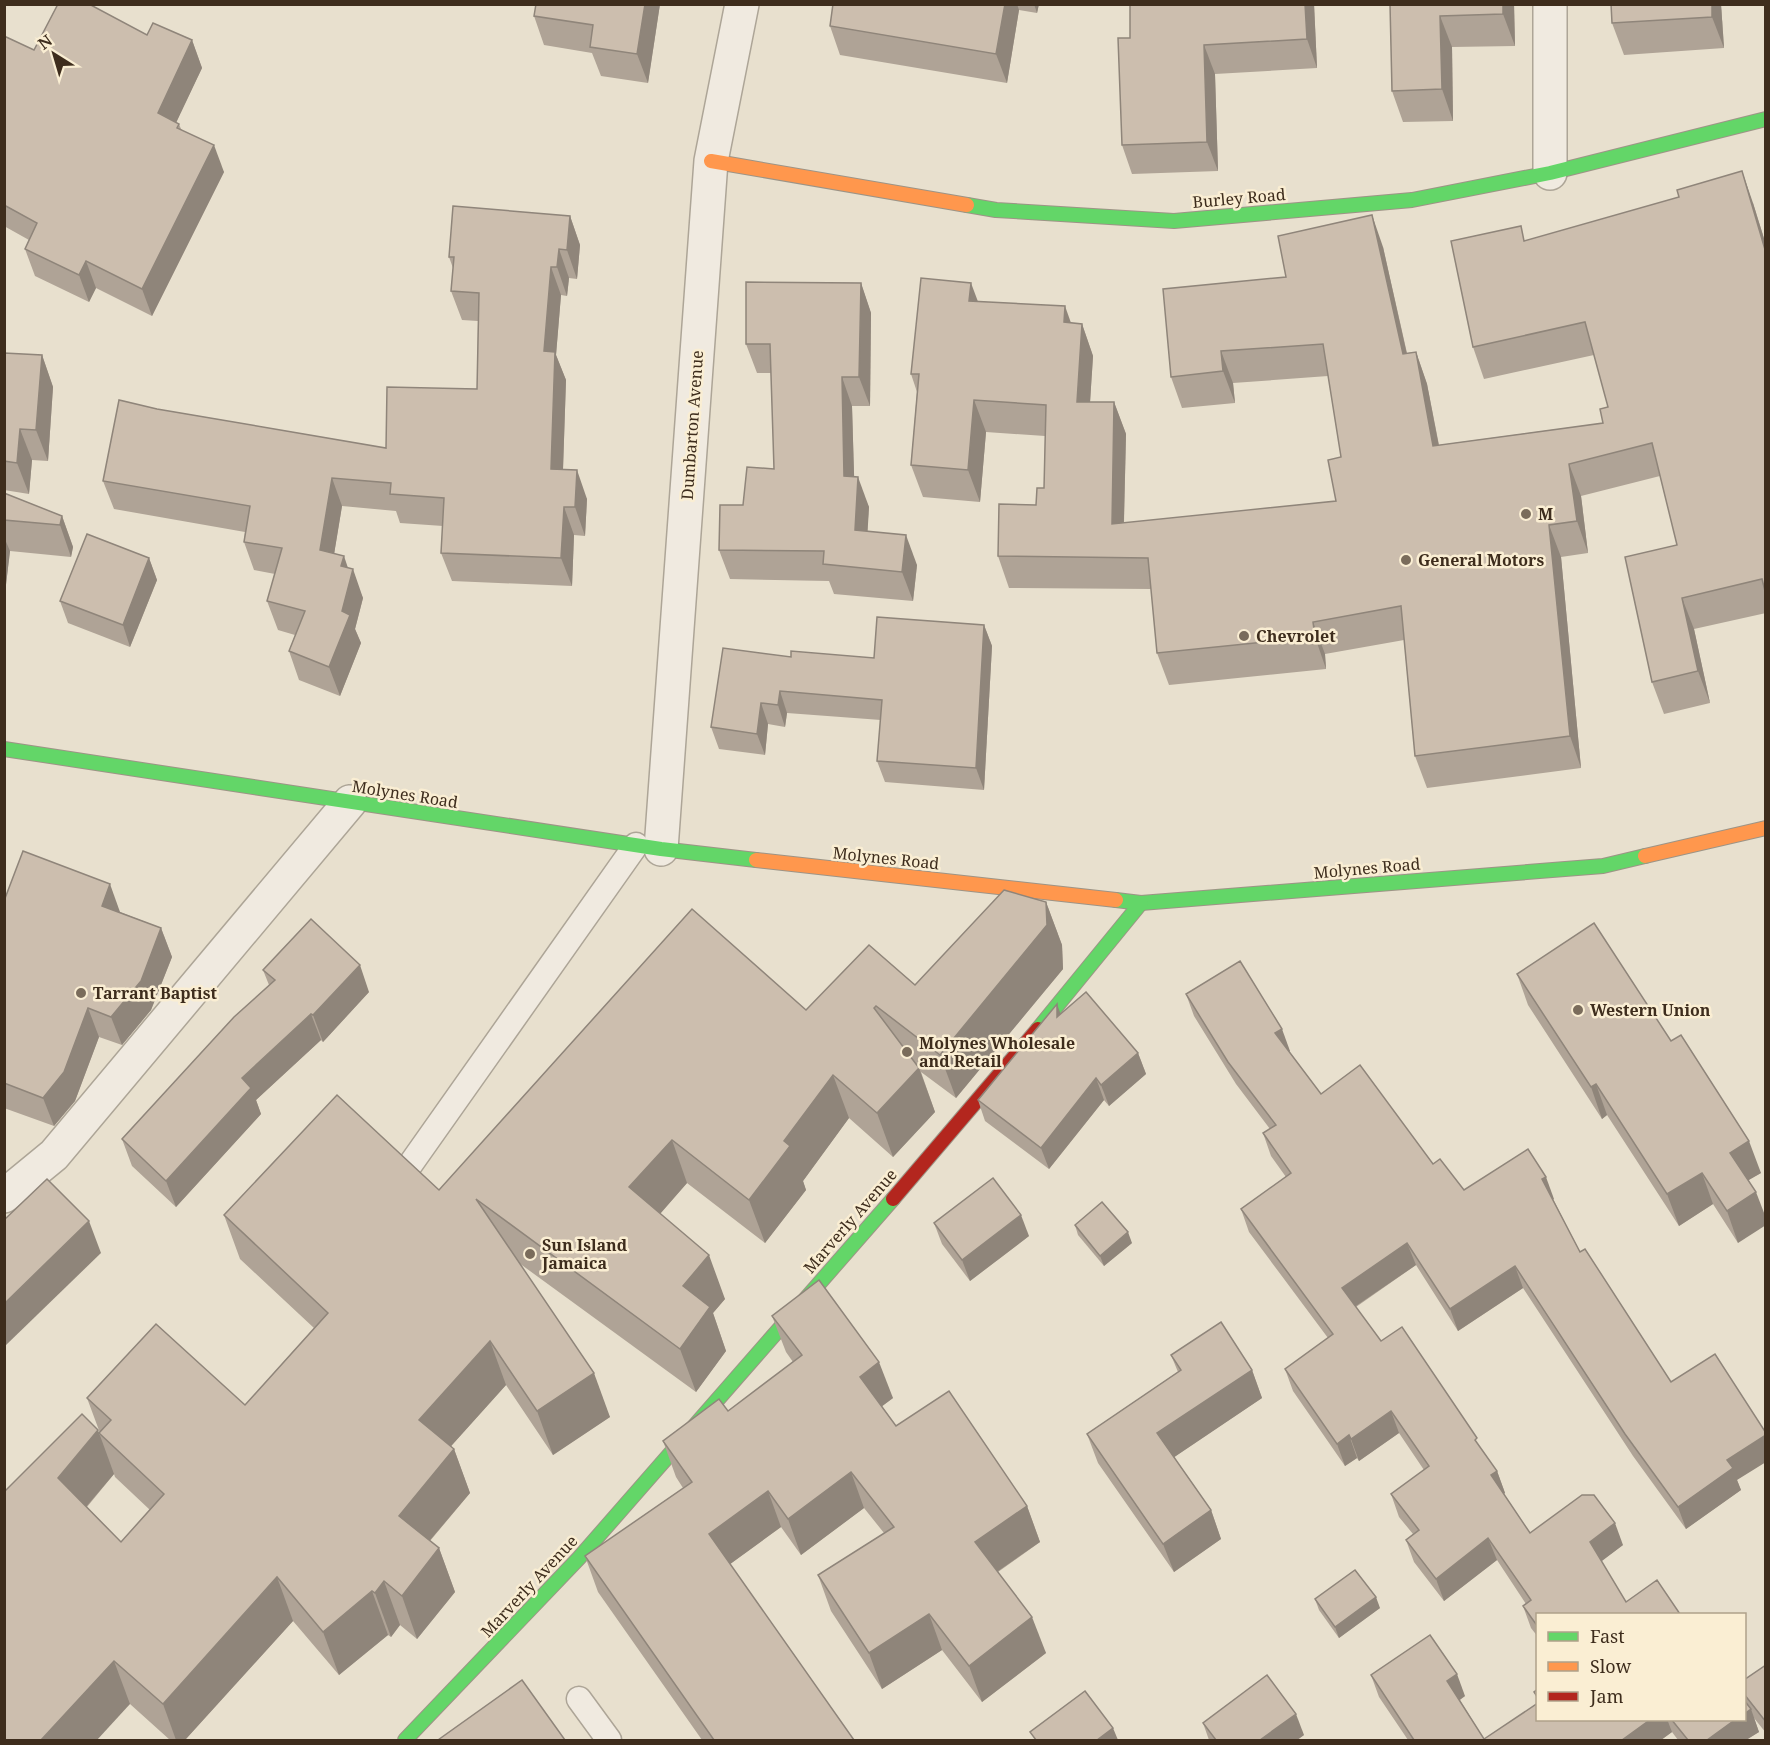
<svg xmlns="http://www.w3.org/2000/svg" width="1770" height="1745" viewBox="0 0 1770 1745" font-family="'Noto Serif',serif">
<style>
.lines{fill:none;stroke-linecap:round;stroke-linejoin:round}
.lane-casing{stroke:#ada597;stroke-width:27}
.street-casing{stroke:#ada597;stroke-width:36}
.fast-casing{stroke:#9d9486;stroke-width:16}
.slow-casing{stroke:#9d9486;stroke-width:16}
.jam-casing{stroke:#9d9486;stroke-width:16}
.lane{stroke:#f0eae0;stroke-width:24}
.street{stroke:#f0eae0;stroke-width:33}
.fast{stroke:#63d668;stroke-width:14}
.slow{stroke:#ff974d;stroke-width:14}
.jam{stroke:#b3261e;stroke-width:14}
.wall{fill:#afa396;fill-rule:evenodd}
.shaded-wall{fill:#8f857a}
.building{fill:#ccbeae;stroke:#8f857a;stroke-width:1.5}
.poi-dot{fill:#7a6c5b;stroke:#faeed3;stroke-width:2}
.labels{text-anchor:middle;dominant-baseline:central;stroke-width:5;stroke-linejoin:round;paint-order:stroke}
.street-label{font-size:16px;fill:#3e2d1d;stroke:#faeed3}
.poi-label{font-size:16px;font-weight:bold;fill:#3e2d1d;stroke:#faeed3;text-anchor:start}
</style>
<rect width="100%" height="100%" fill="#e8e0ce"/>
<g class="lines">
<defs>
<g id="lane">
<path d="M410,1165L636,845"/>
<path d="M579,1699L609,1740"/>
</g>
<g id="street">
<path d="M1550,4V173"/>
<path d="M661,849L711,161L742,4"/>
<path d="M4,1196L54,1155L350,802"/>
</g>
<g id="fast">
<path d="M967,205L996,210L1174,221L1412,200L1550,173L1766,119"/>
<path d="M4,749L661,849L756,860"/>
<path d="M1116,900L1141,903L1603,866L1645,856"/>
<path d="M1038,1029L1141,903"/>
<path d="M405,1740L579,1558L893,1199"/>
</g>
<g id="slow">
<path d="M711,161L967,205"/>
<path d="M1645,856L1766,828"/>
<path d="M756,860L1116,900"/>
</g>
<path id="jam" d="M893,1199L1038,1029"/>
</defs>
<!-- lane casing -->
<use href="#lane" class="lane-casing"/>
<!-- street casing -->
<use href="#street" class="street-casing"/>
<!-- fast casing -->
<use href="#fast" class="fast-casing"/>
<!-- slow casing -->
<use href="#slow" class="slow-casing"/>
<!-- jam casing -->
<use href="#jam" class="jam-casing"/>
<!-- lane -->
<use href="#lane" class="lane"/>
<!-- street -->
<use href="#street" class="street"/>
<!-- fast -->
<use href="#fast" class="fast"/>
<!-- slow -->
<use href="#slow" class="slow"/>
<!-- jam -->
<use href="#jam" class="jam"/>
</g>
<!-- wall -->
<g class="wall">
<path d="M660,4L648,83L601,76L592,53L544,45L534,16Z"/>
<path d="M833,4H1039L1037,13L1019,10L1007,83L840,55L830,26Z"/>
<path d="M1314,4L1317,68L1215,74L1218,171L1132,174L1122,145L1130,38Z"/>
<path d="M1390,4H1514L1515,46L1452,47L1453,121L1403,122L1392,91Z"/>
<path d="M1611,4H1721L1724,48L1624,55L1612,23Z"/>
<path d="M147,35L192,40L202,68L176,122L179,124L181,129L224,172L152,316L96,288L89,302L35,276L25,249L29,240L4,226V36L34,50Z"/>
<path d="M1753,203L1766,245V613L1694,629L1710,703L1664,714L1652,682L1677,545L1660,476L1581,496L1588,553L1561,557L1581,768L1427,788L1415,756L1404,640L1325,654L1326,669L1169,685L1157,653L1151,589L1009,588L998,556L1036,505L1044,488L1045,436L986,432L980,502L923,497L911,465L917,392L911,374L978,301L1071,323L1082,324L1093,356L1090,402H1114L1126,434L1124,523L1336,501L1341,457L1328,376L1233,383L1235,403L1182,408L1171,377L1286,277L1383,247L1407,353L1416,352L1427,384L1439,445L1603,423L1608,407L1594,355L1484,379L1473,347L1527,240Z"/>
<path d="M570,216L580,245L577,279L569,278L567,296L561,295L556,355L566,380L563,470L587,499L585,536L574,535L572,586L452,581L441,553L443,526L400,523L396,511L342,506L334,554L348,568L363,598L355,629L361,643L340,696L299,680L289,651L295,635L278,630L267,601L275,574L254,570L244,542L245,532L114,509L103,481L157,409L386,448L477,389L478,321L462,320L451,291L453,268L449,257Z"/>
<path d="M861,283L871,313L870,406H852L854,477L869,507L867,531L917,565L913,601L834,594L829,581L730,579L719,550L743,505L774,469L771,373H757L746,344Z"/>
<path d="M4,353L42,355L53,387L48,461L32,460L29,494L4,490Z"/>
<path d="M4,493L62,516L73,547L71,557L10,551L4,601Z"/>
<path d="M149,558L157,580L130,647L68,623L60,601Z"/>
<path d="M984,625L992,646L984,790L885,782L877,761L881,720L787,713L785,727L768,724L765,755L719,749L711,727L791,657L874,658Z"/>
<path d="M4,901L120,912L161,928L172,957L151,1010L122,1045L99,1037L75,1101L54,1126L4,1108Z"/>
<path d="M1046,902L1062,945L1063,969L956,1098L921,1072L935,1112L893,1157L849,1118L803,1181L806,1190L765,1243L687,1183L660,1214L725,1299L713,1313L726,1351L696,1392L519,1263L610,1417L553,1455L506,1385L451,1446L454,1449L470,1493L430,1541L439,1548L455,1592L417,1639L400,1625L391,1637L388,1635L339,1675L293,1621L185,1740H170L130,1704L4,1740L100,1433L87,1398L245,1405L314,1328L240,1259L224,1215L439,1190L806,1010L915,985ZM114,1474L115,1477L150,1510L121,1542L87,1507Z"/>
<path d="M263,970L369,992L323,1042L321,1040L256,1100L261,1114L176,1207L132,1166L122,1139L269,985Z"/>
<path d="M1517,974L1671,1041L1761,1173L1748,1180L1738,1243L1713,1204L1679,1226L1607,1115L1602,1119L1528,1005Z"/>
<path d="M1186,994L1290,1051H1289L1321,1094L1433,1164L1464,1190L1554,1199H1553L1580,1252L1671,1382L1737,1480L1741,1490L1686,1529L1633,1456L1523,1288L1458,1331L1416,1265L1356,1307L1381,1341L1481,1449L1497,1471L1505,1493L1504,1494L1530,1533L1623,1545L1601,1561L1626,1602L1680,1614H1538V1637L1531,1628L1523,1606L1526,1604L1497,1560L1444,1601L1414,1562L1406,1540L1413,1534L1399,1517L1391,1494L1424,1470L1399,1433L1359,1461L1357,1458L1345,1466L1293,1391L1285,1369L1328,1338L1249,1232L1241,1209L1286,1177L1271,1156L1263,1133L1270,1129L1236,1084L1194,1016Z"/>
<path d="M1060,1014L1138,1053L1146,1074L1109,1106L1104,1100L1049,1169L985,1121L978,1100Z"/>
<path d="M934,1223L1029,1236L970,1281L942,1244Z"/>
<path d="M1075,1225L1132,1243L1104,1266L1078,1235Z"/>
<path d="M772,1316L893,1398L882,1406L896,1426L1027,1506L1040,1542L998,1572L1046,1653L982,1702L942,1650L882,1689L831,1611L818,1575L884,1533L864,1508L801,1555L781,1527L730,1564L854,1740H702L598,1592L585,1556L683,1488L676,1477L663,1441L728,1411L793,1362L786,1352Z"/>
<path d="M1171,1355L1252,1370L1262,1398L1174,1457L1211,1510L1221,1539L1174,1572L1098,1463L1087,1434L1178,1372Z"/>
<path d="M1315,1599L1380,1608L1339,1638L1319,1610Z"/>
<path d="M1766,1665V1733L1754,1718L1759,1732L1746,1740H1678L1672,1732L1661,1740H1408L1379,1697L1371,1675L1465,1696L1460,1700L1484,1739L1538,1719H1744V1680Z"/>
<path d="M1203,1723L1304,1735L1297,1740H1209Z"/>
</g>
<!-- shaded-wall -->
<g class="shaded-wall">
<path d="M645,4H660L648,83L637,54Z"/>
<path d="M1005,4H1017L1019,10L1007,83L996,54Z"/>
<path d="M1034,4H1039L1037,13Z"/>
<path d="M1305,4H1314L1317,68L1307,39Z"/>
<path d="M1503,4H1514L1515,46L1503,14Z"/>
<path d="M1712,4H1721L1724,48L1712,17Z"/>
<path d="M1440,16L1452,47L1453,121L1442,89Z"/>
<path d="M192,40L202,68L168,140L158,113Z"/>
<path d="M1204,45L1215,74L1218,171L1207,142Z"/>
<path d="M214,145L224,172L152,316L142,289Z"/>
<path d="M1742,171L1753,203L1766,245V253Z"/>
<path d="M1372,215L1383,247L1414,386L1403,354Z"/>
<path d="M570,216L580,245L577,279L567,250Z"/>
<path d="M559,249L569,278L567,296L557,267Z"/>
<path d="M86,261L96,288L89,302L79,275Z"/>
<path d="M551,267L561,295L556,355L566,380L562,498L551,469L544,351Z"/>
<path d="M861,283L871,313L870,406L859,377Z"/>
<path d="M971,283L983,315L969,301Z"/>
<path d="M1065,306L1076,337L1064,322Z"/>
<path d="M1082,324L1093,356L1088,434L1077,402Z"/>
<path d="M1221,351L1233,383L1235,403L1223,371Z"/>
<path d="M1416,352L1427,384L1445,478L1433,446Z"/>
<path d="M42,355L53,387L48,461L36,430Z"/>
<path d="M842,377L852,406L855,506L844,476Z"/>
<path d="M974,400L986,432L980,502L968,470Z"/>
<path d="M1114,402L1126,434L1123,556L1112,524Z"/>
<path d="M20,429L32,460L29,494L17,463Z"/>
<path d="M1569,464L1581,496L1588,553L1577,521Z"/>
<path d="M577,470L587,499L585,536L575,507Z"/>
<path d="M858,477L869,507L866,559L855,530Z"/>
<path d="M332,478L342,506L330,579L320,550Z"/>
<path d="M564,507L574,535L572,586L561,558Z"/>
<path d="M62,516L73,547L71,557L60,525Z"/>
<path d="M1549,525L1561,557L1581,768L1570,736Z"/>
<path d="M906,535L917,565L913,601L902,572Z"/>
<path d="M4,537L10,551L4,601Z"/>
<path d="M344,556L351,577L353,569L363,598L355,629L361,643L340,696L329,667L341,566Z"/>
<path d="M149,558L157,580L130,647L123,625Z"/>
<path d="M1682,598L1694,629L1710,703L1698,671Z"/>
<path d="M1313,622L1325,654L1326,669L1315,637Z"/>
<path d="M984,625L992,646L984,790L976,768Z"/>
<path d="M780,691L787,713L785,727L778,705Z"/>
<path d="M761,703L768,724L765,755L757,734Z"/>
<path d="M110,884L120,912L112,934L102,906Z"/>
<path d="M1046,902L1062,945L1063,969L956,1098L940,1055Z"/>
<path d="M161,928L172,957L151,1010L122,1045L111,1017Z"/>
<path d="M360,965L369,992L323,1042L313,1015Z"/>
<path d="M1057,1004L1065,1026L1057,1017Z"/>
<path d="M88,1008L99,1037L75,1101L54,1126L43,1098Z"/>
<path d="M311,1014L321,1040L256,1100L261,1114L176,1207L166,1181L242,1078Z"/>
<path d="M1282,1029L1290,1051L1283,1055L1275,1033Z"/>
<path d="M1138,1053L1146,1074L1109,1106L1101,1085Z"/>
<path d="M919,1068L935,1112L893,1157L877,1113Z"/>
<path d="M833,1075L849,1118L803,1181L806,1190L765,1243L749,1200L784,1141Z"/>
<path d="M1096,1078L1104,1100L1049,1169L1041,1148Z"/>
<path d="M1596,1084L1607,1115L1602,1119L1591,1087Z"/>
<path d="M672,1140L687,1183L645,1231L629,1187Z"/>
<path d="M1749,1141L1761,1173L1742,1184L1730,1153Z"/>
<path d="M1702,1173L1713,1204L1679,1226L1667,1194Z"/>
<path d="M1546,1177L1554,1199L1551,1201L1542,1179Z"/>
<path d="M1756,1192L1766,1218V1225L1738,1243L1727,1211Z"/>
<path d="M1021,1215L1029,1236L970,1281L962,1260Z"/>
<path d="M89,1221L101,1253L4,1347V1304Z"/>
<path d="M1128,1232L1132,1243L1104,1266L1100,1256Z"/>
<path d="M1407,1243L1416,1265L1350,1310L1342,1288Z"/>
<path d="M709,1255L725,1299L713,1313L726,1351L696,1392L680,1349L683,1286Z"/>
<path d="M1515,1266L1523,1288L1458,1331L1450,1309Z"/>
<path d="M490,1341L506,1385L435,1464L419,1420Z"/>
<path d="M879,1362L893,1398L873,1413L860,1377Z"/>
<path d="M1252,1370L1262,1398L1167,1462L1157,1433Z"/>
<path d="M594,1373L610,1417L553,1455L537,1411Z"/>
<path d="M1391,1411L1399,1433L1359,1461L1351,1439Z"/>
<path d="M98,1430L114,1474L74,1521L58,1478Z"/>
<path d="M1349,1435L1357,1458L1345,1466L1337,1444Z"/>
<path d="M1766,1435V1462L1737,1480L1741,1490L1686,1529L1678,1507L1727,1460Z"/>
<path d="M454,1449L470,1493L414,1559L399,1516Z"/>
<path d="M1497,1471L1505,1493L1499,1497L1491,1475Z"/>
<path d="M851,1472L864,1508L801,1555L788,1519Z"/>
<path d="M768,1491L781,1527L722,1570L709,1534Z"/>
<path d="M1027,1506L1040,1542L988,1578L975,1542Z"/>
<path d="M1211,1510L1221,1539L1174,1572L1163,1544Z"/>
<path d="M1615,1523L1623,1545L1598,1564L1590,1542Z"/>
<path d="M1488,1538L1497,1560L1444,1601L1436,1579Z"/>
<path d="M439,1548L455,1592L417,1639L402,1596Z"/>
<path d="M277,1577L293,1621L185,1740H176L163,1704Z"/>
<path d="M384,1581L400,1625L391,1637L375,1593Z"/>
<path d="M372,1591L388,1635L339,1675L323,1632Z"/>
<path d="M1376,1597L1380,1608L1339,1638L1335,1627Z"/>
<path d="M929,1614L942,1650L882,1689L869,1653Z"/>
<path d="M1032,1617L1046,1653L982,1702L969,1666Z"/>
<path d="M114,1661L130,1704L97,1740H41Z"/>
<path d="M1457,1674L1465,1696L1455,1703L1447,1681Z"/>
<path d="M1751,1709L1759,1732L1746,1740H1707L1736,1719H1744V1714Z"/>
<path d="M1296,1714L1304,1735L1297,1740H1260Z"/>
<path d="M1651,1719H1667L1672,1732L1661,1740H1622Z"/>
<path d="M1113,1728L1118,1740H1096Z"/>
</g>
<!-- building -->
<g class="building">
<path d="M58,4H89L147,35L153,23L192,40L158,113L179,124L177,128L214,145L142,289L86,261L79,275L25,249L37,223L4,205V36L34,50Z"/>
<path d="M536,4H645L637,54L590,47L593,25L534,16Z"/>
<path d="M833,4H1005L996,54L830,26Z"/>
<path d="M1130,4H1305L1307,39L1204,45L1207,142L1122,145L1118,38H1130Z"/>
<path d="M1390,4H1503V14L1440,16L1442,89L1392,91Z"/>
<path d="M1611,4H1712V17L1612,23Z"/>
<path d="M1742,171L1766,253V595L1762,579L1682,598L1698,671L1652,682L1625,557L1677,545L1652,443L1569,464L1577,521L1549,525L1570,736L1415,756L1401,606L1313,622L1315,637L1157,653L1148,558L998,556L999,504L1036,505L1037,488H1044L1046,405L974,400L968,470L911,465L919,374H911L921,278L971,283L969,301L1065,306L1064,322L1082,324L1077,402H1114L1112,524L1336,501L1328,460L1341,457L1323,344L1221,351L1223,371L1171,377L1163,289L1286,277L1278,236L1372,215L1403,354L1416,352L1433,446L1603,423L1600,409L1608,407L1585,322L1473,347L1451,241L1521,226L1524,241L1679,197L1677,190Z"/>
<path d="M453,206L570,216L567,250L559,249L557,267H551L544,351L555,352L551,469L577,470L575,507H564L561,558L441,553L444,498L390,494L391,483L332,478L320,550L344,556L341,566L353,569L342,611L350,615L329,667L289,651L305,611L267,601L282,548L244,542L250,506L103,481L119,400L157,409L386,448L387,387L477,389L479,293L451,291L454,257H449Z"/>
<path d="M746,282L861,283L859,377H842L844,476L858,477L855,530L906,535L902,572L823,564L824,551L719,550L720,505H743L747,467L774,469L770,344H746Z"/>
<path d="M4,353L42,355L36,430L20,429L17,463L4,461Z"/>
<path d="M4,493L62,516L60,525L4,520Z"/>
<path d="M87,534L149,558L123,625L60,601Z"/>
<path d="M877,617L984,625L976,768L877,761L882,700L780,691L778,705L761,703L757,734L711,727L723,648L791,657V651L874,658Z"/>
<path d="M23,851L110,884L102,906L161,928L141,981L111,1017L88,1008L64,1072L43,1098L4,1083V901Z"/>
<path d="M1004,890L1046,902L1047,925L940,1055L876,1006L874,1008L919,1068L877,1113L833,1075L784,1141L790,1146L749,1200L672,1140L629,1187L709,1255L683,1286L710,1307L680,1349L476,1199L594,1373L537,1411L490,1341L419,1420L454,1449L399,1516L439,1548L402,1596L384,1581L375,1593L372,1591L323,1632L277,1577L163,1704L114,1661L41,1740H4V1492L82,1414L98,1430L58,1478L121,1542L164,1494L99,1433L111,1420L87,1398L156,1324L245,1405L328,1313L224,1215L337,1095L439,1190L692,909L806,1010L869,945L915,985Z"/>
<path d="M311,919L360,965L313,1015L311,1014L242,1078L251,1088L166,1181L122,1139L234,1017L275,980L263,970Z"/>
<path d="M1594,923L1671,1041L1681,1035L1749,1141L1730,1153L1756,1192L1727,1211L1702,1173L1667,1194L1596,1084L1591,1087L1517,974Z"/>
<path d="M1240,961L1282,1029L1275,1033L1321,1094L1360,1065L1433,1164L1440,1159L1464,1190L1528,1149L1546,1177L1542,1179L1580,1252L1585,1249L1671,1382L1715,1354L1766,1433V1435L1727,1460L1733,1468L1678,1507L1625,1434L1515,1266L1450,1309L1407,1243L1342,1288L1381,1341L1402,1327L1477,1438L1475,1440L1497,1471L1491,1475L1530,1533L1582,1495H1594L1615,1523L1590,1542L1626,1602L1657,1580L1680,1614H1538V1627L1523,1606L1531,1600L1488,1538L1436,1579L1406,1540L1419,1530L1391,1494L1429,1466L1391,1411L1351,1439L1349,1435L1337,1444L1285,1369L1333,1334L1241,1209L1291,1173L1263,1133L1276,1125L1228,1062L1186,994Z"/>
<path d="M1086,992L1138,1053L1101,1085L1096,1078L1041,1148L978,1100L1057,1004V1017Z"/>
<path d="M993,1178L1021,1215L962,1260L934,1223Z"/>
<path d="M47,1179L89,1221L4,1304V1220Z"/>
<path d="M1102,1202L1128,1232L1100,1256L1075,1225Z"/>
<path d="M819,1280L879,1362L860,1377L896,1426L949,1391L1027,1506L975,1542L1032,1617L969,1666L929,1614L869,1653L818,1575L894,1527L851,1472L788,1519L768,1491L709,1534L854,1740H714L585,1556L692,1482L663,1441L719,1399L728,1411L802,1355L772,1316Z"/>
<path d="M1221,1322L1252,1370L1157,1433L1211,1510L1163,1544L1087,1434L1181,1370L1171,1355Z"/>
<path d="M1355,1570L1376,1597L1335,1627L1315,1599Z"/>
<path d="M1430,1635L1457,1674L1447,1681L1484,1739L1538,1703V1719H1651L1622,1740H1414L1371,1675Z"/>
<path d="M1766,1665V1722L1744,1694V1680Z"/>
<path d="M1267,1675L1296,1714L1260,1740H1216L1203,1723Z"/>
<path d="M522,1680L565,1740H438Z"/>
<path d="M1538,1689V1698L1534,1692Z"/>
<path d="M1085,1691L1113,1728L1097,1740H1036L1030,1732Z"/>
<path d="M1744,1700L1751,1709L1744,1714Z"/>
<path d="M1671,1719H1736L1707,1740H1688Z"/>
</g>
<!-- markers -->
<g class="poi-dot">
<circle cx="1526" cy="514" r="6"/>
<circle cx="1406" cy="560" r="6"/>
<circle cx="1244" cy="636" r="6"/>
<circle cx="81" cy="993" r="6"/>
<circle cx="1578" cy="1010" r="6"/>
<circle cx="907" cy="1052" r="6"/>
<circle cx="530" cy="1254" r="6"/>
</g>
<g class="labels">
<!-- street labels -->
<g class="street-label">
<text transform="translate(1239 198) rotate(-5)">Burley Road</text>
<text transform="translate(692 425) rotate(-86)">Dumbarton Avenue</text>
<text transform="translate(405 794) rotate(9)">Molynes Road</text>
<text transform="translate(886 858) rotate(6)">Molynes Road</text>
<text transform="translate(1367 868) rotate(-5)">Molynes Road</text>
<text transform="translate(850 1221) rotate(-49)">Marverly Avenue</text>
<text transform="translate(529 1586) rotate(-47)">Marverly Avenue</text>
</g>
<!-- poi labels -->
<g class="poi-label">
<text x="1538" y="514">M</text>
<text x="1418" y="560">General Motors</text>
<text x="1256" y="636">Chevrolet</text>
<text x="93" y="993">Tarrant Baptist</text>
<text x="1590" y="1010">Western Union</text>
<text x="919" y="1043">Molynes Wholesale<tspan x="919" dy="18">and Retail</tspan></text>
<text x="542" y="1245">Sun Island<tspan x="542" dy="18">Jamaica</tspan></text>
</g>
</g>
<!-- border -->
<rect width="1770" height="1745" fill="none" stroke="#3e2d1d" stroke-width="12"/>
<!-- legend -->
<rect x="1536" y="1613" width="210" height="108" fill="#faeed3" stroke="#afa18a" stroke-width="1.5"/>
<rect x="1548" y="1632" width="30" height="9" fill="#63d668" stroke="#afa18a" stroke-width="1.5"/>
<text x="1590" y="1643" font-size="18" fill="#3e2d1d">Fast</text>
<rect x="1548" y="1662" width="30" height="9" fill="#ff974d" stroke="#afa18a" stroke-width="1.5"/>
<text x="1590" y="1673" font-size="18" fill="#3e2d1d">Slow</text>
<rect x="1548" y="1692" width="30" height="9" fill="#b3261e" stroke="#afa18a" stroke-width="1.5"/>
<text x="1590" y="1703" font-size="18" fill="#3e2d1d">Jam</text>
<!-- north arrow -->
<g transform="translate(54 54) rotate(323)" stroke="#faeed3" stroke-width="4.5" paint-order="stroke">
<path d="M0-4.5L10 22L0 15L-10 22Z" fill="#3e2d1d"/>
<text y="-9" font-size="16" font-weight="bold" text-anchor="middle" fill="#3e2d1d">N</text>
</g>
</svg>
